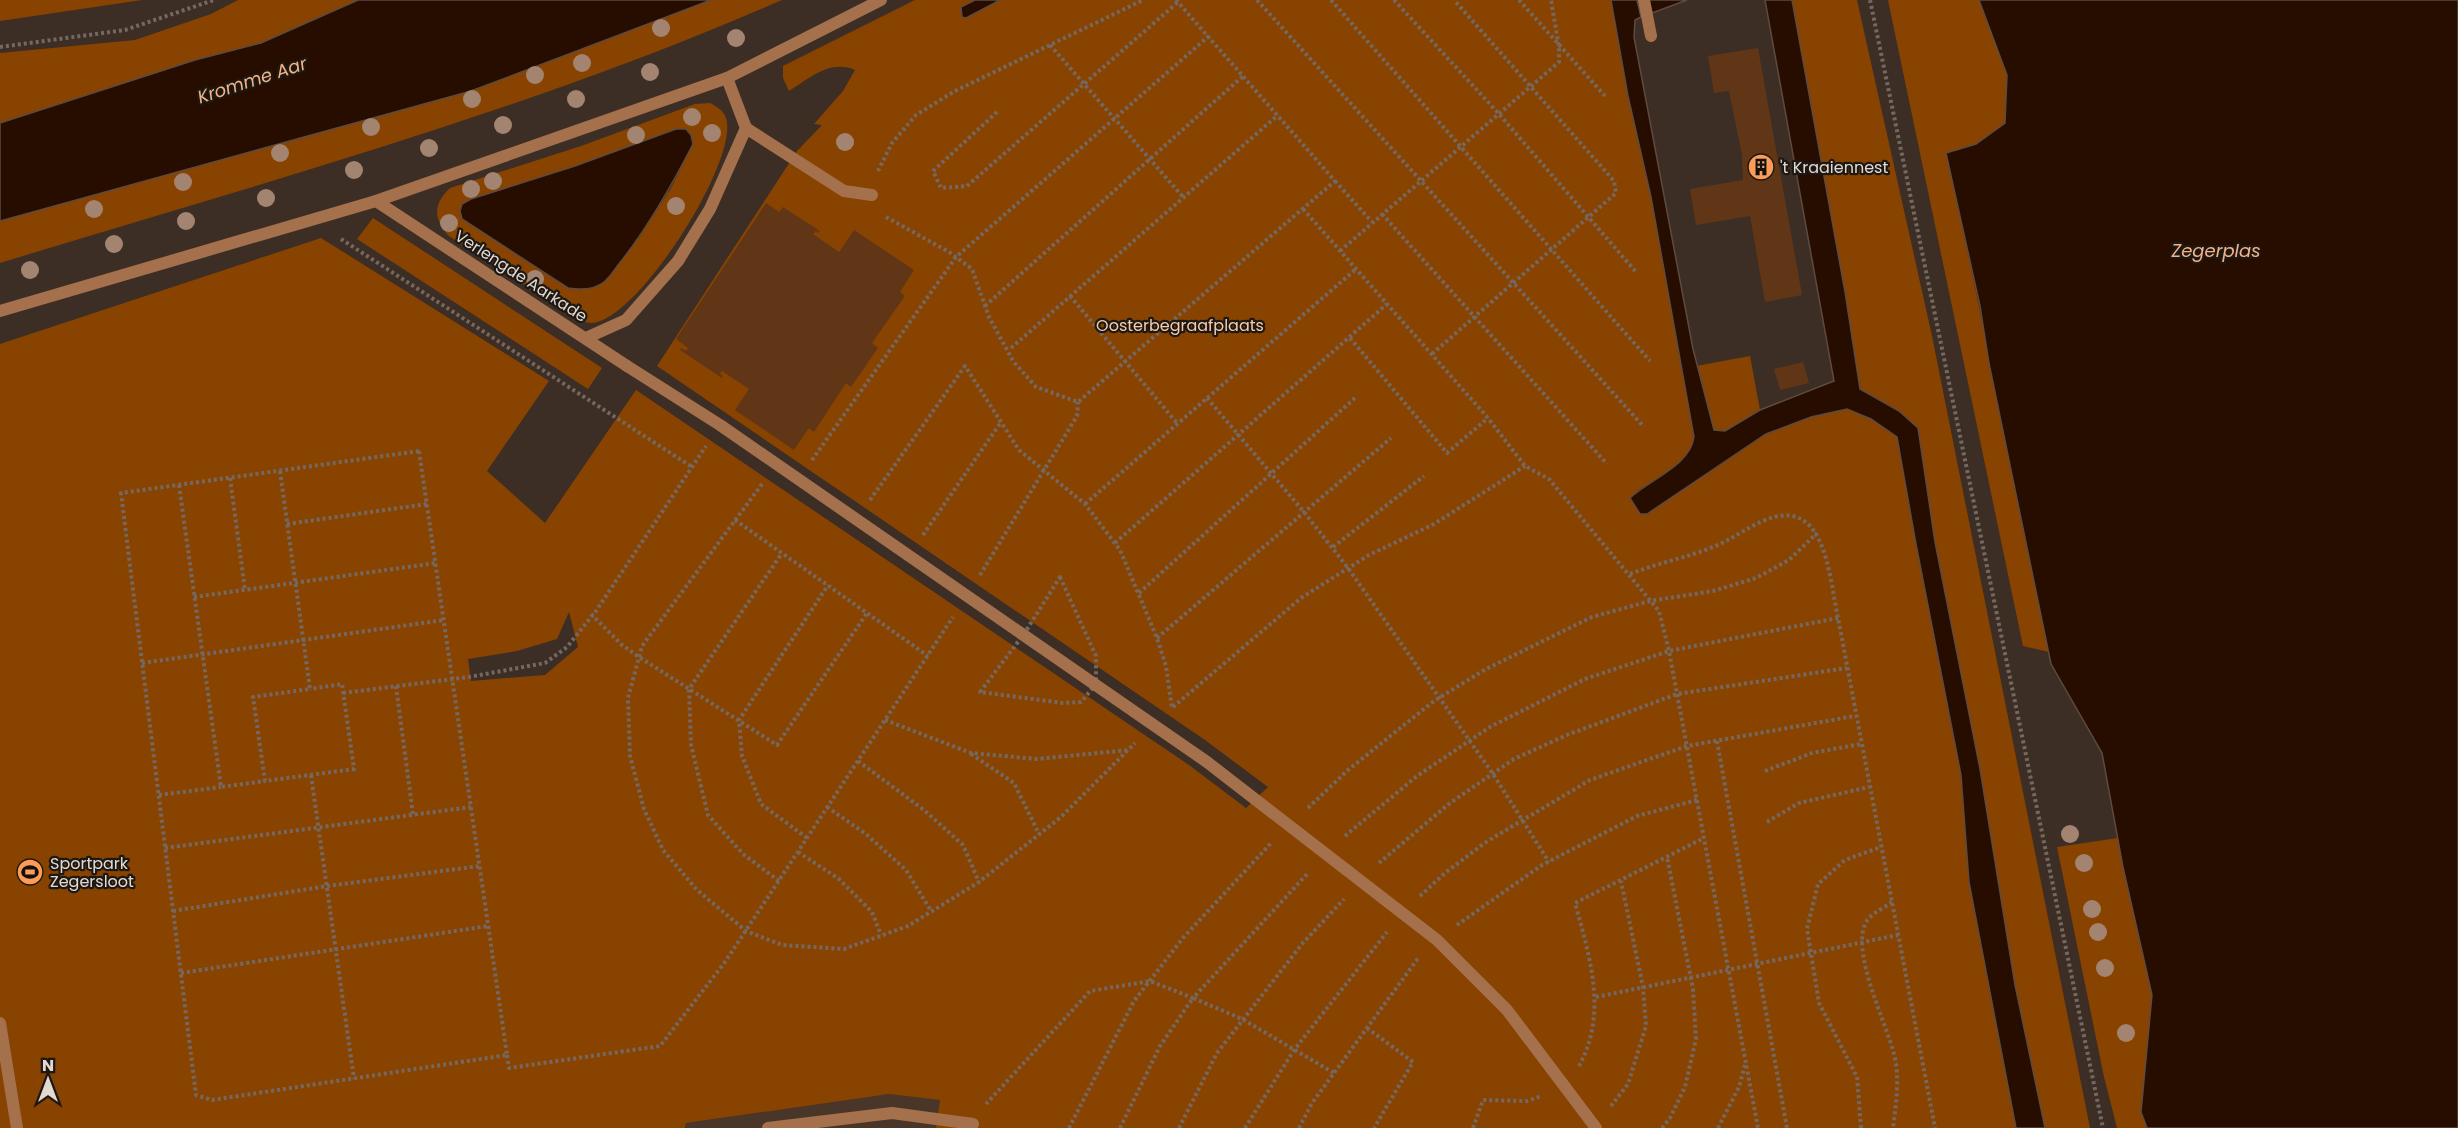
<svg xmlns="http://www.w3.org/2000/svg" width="2458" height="1128" viewBox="0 0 2458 1128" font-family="Poppins,sans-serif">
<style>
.built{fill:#4a3629}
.green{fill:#894300;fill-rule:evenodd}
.water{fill:#260d00;stroke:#5e4a3f;stroke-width:1.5}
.building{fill:#613616}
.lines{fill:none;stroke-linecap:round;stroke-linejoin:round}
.path{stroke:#746860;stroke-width:4;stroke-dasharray:3 3;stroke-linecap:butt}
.service{stroke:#a5704c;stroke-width:12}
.pedestrian{stroke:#a5704c;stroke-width:12}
.minor{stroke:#a5704c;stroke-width:12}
.tree{fill:#a38470}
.labels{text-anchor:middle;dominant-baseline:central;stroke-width:4.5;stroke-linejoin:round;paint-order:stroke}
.poi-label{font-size:16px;fill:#e2d9d3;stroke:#1e1813;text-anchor:start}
.street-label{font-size:16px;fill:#e2d9d3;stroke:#1e1813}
.park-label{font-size:16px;fill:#f7cbae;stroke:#1e1813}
.water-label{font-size:18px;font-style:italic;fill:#f3b388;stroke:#1e1813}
</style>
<rect width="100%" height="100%" fill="#3c2e25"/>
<!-- built -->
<path class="built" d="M888,1094L940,1100L936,1128H686V1123Z"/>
<!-- green -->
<g class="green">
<path d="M0,0H142L0,21Z"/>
<path d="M238,0H358L261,43L195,60L0,123V53L135,40L211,14Z"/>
<path d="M711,0H782C532,110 261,183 0,263V221L471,91Z"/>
<path d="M915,0H975L961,7L966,18L1000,0H1611L1628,96L1651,197L1694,437C1691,462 1657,478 1637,491L1647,514L1766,434L1811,417L1847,409L1871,419L1897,437L1916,544L1961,775L1969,882L2016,1128H936L940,1100L889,1094L686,1123L685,1128H0V344L321,238L549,381L487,471L545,523L636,390L1189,765L1246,808L1268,787L1205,740L657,366L797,151L822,125L814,124L843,91L855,70C830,59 810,78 789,91L783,78V66ZM569,612L578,647L545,675L471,681L468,659L517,651L557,639Z"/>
<path d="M1792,0H1857L1932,336L2090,1128H2045L2015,985L1980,769L1935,542L1918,429L1899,411L1860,389L1845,292Z"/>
<path d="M1888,0H1979L2007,75L2005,124L1976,144L1946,153C1983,319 2015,486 2049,652L2023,646Z"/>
<path d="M710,103C717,107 723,110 726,118C740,160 636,323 591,323C587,323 581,320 578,319L449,236C433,219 433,204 450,188L581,146L695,104ZM676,129H686L691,135L693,144L671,188L639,238L568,288L462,219L575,166Z"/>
<path d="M373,218L602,368L588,389L357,239Z"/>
<path d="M1750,356L1760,410L1725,431L1714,430L1696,366Z"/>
<path d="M2118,838L2152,995L2141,1112L2147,1128H2117L2104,1077L2057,847Z"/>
</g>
<!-- water -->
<g class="water">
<path d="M358,0H711L471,91L0,221V123L195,60L261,43Z"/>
<path d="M975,0H1000L966,18L962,17L961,7Z"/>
<path d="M1611,0H1637L1641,17L1635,20L1634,37L1693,349L1714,430L1725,431L1760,410L1834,381L1765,0H1792L1845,292L1860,389L1899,411L1918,428L1935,542L1980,769L2015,985L2045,1128H2016L1969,882L1961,775L1916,544L1897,437L1871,419L1847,409L1811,417L1766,434L1647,514H1640L1630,498C1650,479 1690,466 1694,437L1651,197L1628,96Z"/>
<path d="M1649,0H1687L1652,13Z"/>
<path d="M1979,0H2458V1128H2147L2141,1112L2152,995L2123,867L2102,753L2051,664L1989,363L1980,306L1946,153L1976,144L2005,123L2007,75Z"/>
<path d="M676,129H686L691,135L693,144C672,185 650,224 622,260C616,267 611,276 604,282C594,290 581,290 568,288L462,219L460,211L462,204L471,199L575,166Z"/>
</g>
<!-- building -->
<g class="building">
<path d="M1758,48L1802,295L1765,302L1750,216L1696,225L1690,189L1743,180L1742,155L1729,91L1714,93L1708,56Z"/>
<path d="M766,203L779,212L783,207L820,231L818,233L816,231L813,234L839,252L854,230L914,270L900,292L905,296L872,343L878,348L851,387L846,383L814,432L809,428L794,450L735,410L749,389L722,371L720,374L723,376L722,378L680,350L681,348L686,351L688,348L676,339Z"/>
<path d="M1803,362L1809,383L1780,390L1774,369Z"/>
</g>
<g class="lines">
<!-- path -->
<g class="path">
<path d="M1257,0L1644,427"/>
<path d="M1331,0L1650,361"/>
<path d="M1394,0L1499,114L1636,272"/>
<path d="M1519,0L1605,96"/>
<path d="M1870,0L2103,1128"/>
<path d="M1050,45L1183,197"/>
<path d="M0,47L125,30L214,0"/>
<path d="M997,112L933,171L941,188L967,186L1178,2"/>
<path d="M878,171L892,143L916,115L955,91L1143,0"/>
<path d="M1335,181L1372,222"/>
<path d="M1303,209L1488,418L1525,466L1549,479L1659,611L1669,651L1758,1128"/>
<path d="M1382,214L1607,464"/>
<path d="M886,217L949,252L972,269L989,317L1013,361L1036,387L1078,402L1335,181L1176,0"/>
<path d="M341,239L692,467"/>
<path d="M1340,251L1559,62V47L1551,0"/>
<path d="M1070,296L1177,423"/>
<path d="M985,306L1243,76"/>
<path d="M1350,338L1447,453L1488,418"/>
<path d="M1011,348L1278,115"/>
<path d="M1432,354L1616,193L1614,181L1454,0"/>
<path d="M1207,398L1304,512L1348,568L1493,774L1549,862"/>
<path d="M419,451L507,1055L212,1100L196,1095L121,493Z"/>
<path d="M812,460L956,257L1209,36"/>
<path d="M280,471L310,689L253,697L265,781L354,769L342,684L310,689"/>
<path d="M230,478L245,590"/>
<path d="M762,484L642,646L628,698L630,756L644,809L663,850L697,890L746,931L782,945L844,949L908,926L979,882L1061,817L1135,743"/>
<path d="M179,485L221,787L265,781"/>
<path d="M870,500L965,366L1019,450L1085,504L1120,550L1157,638L1166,666L1172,708"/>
<path d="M1085,504L1356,269"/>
<path d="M735,520L928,656"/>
<path d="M287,524L427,504"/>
<path d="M923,535L1001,422"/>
<path d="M1115,543L1387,304"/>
<path d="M1333,547L1424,476"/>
<path d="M1630,574C1657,563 1686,558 1713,547C1731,540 1746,528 1763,521C1826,493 1829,577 1838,618L1935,1128"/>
<path d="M980,575L1077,416L1078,402"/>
<path d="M1060,577L1096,656V684L1081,702L1063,703L980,692L1024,634Z"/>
<path d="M1139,593L1356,397"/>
<path d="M194,597L436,563"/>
<path d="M591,614L622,645L639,657L777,745L867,613"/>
<path d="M1157,638L1391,438"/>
<path d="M142,663L444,620"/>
<path d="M396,686L413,815"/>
<path d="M343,693L469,677L545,663L567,647L596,611L706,446"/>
<path d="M1173,707L1301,598L1369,555L1434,524L1525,466"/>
<path d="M885,720L971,753L1037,759L1129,750"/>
<path d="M1717,741L1787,1128"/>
<path d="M971,754L1014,783L1039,834"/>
<path d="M858,761L924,810L963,845L979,882"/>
<path d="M1765,771L1812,753L1861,744"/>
<path d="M311,775L354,1079"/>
<path d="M159,795L221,787"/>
<path d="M827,807L866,834L906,870L931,911"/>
<path d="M1308,808L1348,770L1434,701L1486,669L1592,617L1650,601L1713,591L1756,578L1789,560L1817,533"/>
<path d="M1767,822L1799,803L1869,787"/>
<path d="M1345,836L1417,776L1490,727L1585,679L1669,651L1838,618"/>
<path d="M807,838L761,804L742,756L739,720L828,585"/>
<path d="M165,848L471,807"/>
<path d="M798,852L839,879L872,912L881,935"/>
<path d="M1379,863L1450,803L1514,759L1567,735L1677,694L1847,668"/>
<path d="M779,881L743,854L708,815L691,745L689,689L782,553"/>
<path d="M1420,896L1445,873L1486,842L1590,780L1687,746L1855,716"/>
<path d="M1892,902C1885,907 1875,912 1869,918C1846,944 1887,1024 1894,1054C1900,1078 1896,1105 1893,1128"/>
<path d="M173,911L327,886L480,866"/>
<path d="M1457,925L1542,865L1637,816L1697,800"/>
<path d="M181,973L488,926"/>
<path d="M1596,997L1898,935"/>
<path d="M1367,1028L1413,1062L1374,1128"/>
<path d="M507,1055L509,1068L660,1046L725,962L953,617"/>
<path d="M1579,1066C1608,1013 1590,958 1575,903L1704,838"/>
<path d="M986,1104L1090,991L1150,981L1193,998L1308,873"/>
<path d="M1611,1106L1628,1084L1646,1026L1643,987L1621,881"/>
<path d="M1069,1128L1134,1001L1183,938L1272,842"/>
<path d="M1120,1128L1160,1046L1193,998L1242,1019L1334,1073"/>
<path d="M1179,1128L1217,1053L1302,944L1344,899"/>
<path d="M1245,1128L1294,1050L1387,932"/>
<path d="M1299,1128L1312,1103L1419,957"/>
<path d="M1473,1128L1483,1100L1527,1101L1541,1096"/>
<path d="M1662,1128L1670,1118L1685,1087L1696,1039L1693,989L1667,857"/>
<path d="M1718,1128L1739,1087L1745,1065"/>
<path d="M1861,1128L1857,1077L1819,1003L1807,929L1818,884L1845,860L1881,847"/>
</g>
<!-- service -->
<g class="service">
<path d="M1644,0L1651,36"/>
<path d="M746,128L844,191L872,195"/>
<path d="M376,201L627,366"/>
<path d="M586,338L626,320L678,261L710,209L746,128L727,78"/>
<path d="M768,1128L892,1113L973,1124"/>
</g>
<!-- pedestrian -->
<path class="pedestrian" d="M627,366L720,425L1207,762L1437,940L1507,1010L1596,1128"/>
<!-- minor -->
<g class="minor">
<path d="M0,311L376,201L727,78L881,0"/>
<path d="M0,1023L17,1128"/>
</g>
</g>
<!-- trees -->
<g class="tree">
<circle cx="661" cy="28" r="9"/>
<circle cx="736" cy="38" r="9"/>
<circle cx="582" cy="63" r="9"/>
<circle cx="650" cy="72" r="9"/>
<circle cx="535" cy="75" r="9"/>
<circle cx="472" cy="99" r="9"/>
<circle cx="576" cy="99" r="9"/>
<circle cx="692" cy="117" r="9"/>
<circle cx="503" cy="125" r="9"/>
<circle cx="371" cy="127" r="9"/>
<circle cx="712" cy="133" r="9"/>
<circle cx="636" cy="135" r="9"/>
<circle cx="845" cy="142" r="9"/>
<circle cx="429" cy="148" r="9"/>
<circle cx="280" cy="153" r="9"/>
<circle cx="354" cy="170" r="9"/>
<circle cx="493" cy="181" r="9"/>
<circle cx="183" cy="182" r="9"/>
<circle cx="471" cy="189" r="9"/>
<circle cx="266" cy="198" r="9"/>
<circle cx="676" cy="206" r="9"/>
<circle cx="94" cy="209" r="9"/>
<circle cx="186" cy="221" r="9"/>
<circle cx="449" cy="223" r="9"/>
<circle cx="114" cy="244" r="9"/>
<circle cx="30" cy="270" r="9"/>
<circle cx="535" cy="279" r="9"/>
<circle cx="2070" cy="834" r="9"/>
<circle cx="2084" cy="863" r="9"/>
<circle cx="2092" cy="909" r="9"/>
<circle cx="2098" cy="932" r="9"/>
<circle cx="2105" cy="968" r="9"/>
<circle cx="2126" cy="1033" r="9"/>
</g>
<!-- icons -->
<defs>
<symbol id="building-disc" viewBox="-11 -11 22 22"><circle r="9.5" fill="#fd9c56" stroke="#1e1813"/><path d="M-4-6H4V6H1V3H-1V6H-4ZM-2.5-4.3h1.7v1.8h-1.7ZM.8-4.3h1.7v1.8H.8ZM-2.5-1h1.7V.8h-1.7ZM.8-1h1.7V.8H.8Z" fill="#111"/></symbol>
<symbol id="stadium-disc" viewBox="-11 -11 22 22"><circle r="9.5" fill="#fd9c56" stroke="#1e1813"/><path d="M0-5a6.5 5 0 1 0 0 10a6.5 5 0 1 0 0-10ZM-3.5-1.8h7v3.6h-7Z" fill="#111"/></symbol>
</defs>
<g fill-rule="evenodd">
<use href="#building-disc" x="1746" y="152" width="30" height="30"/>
<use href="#stadium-disc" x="15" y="857" width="30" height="30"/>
</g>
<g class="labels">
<!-- poi labels -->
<g class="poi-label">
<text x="1780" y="167">'t Kraaiennest</text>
<text x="50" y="863">Sportpark<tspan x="50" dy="18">Zegersloot</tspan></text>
</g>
<!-- street labels -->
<g class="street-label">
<text transform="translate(521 276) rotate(33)">Verlengde Aarkade</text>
</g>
<!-- park labels -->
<g class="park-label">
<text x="1180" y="325">Oosterbegraafplaats</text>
</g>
<!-- water labels -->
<g class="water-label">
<text transform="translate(252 80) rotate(-18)">Kromme Aar</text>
<text x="2216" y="250">Zegerplas</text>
</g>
</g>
<!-- north arrow -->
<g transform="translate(48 1080)" stroke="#1e1813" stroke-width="4.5" paint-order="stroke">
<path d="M0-4.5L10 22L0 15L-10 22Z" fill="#e2d9d3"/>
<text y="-9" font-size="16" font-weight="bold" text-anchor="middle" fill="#e2d9d3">N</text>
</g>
</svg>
